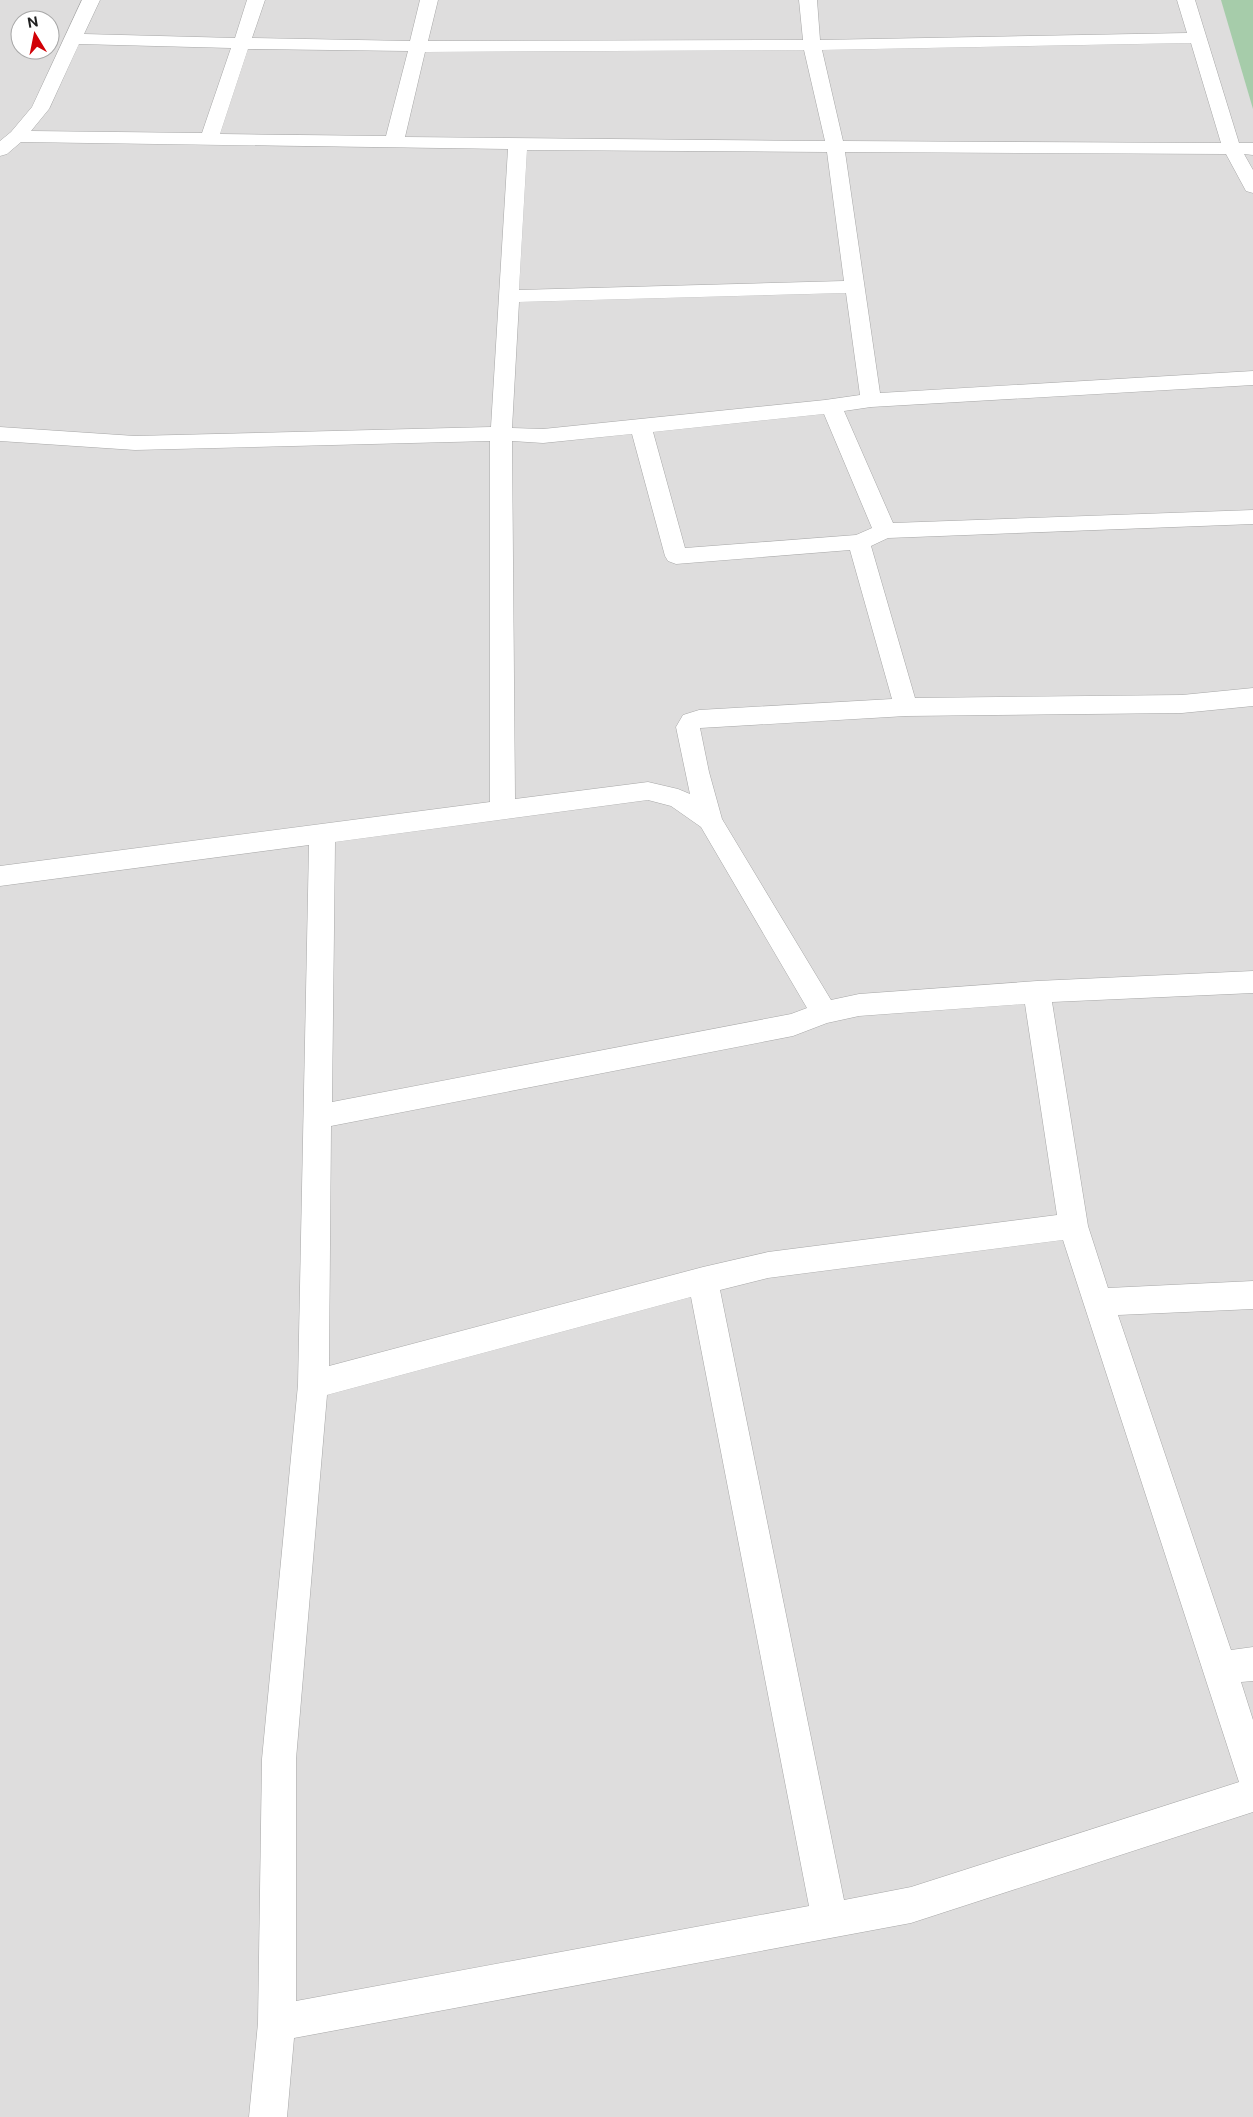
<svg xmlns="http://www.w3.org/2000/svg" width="1253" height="2117" viewBox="0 0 1253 2117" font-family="'Public Sans',sans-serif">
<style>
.residential{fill:#dedddd;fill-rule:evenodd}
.cemetery{fill:#a6ccaa}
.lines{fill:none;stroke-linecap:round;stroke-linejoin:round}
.minor-casing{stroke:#a7a7a7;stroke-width:1}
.minor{fill:#fff;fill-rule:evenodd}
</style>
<rect width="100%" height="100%" fill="#f1ede6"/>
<!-- residential -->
<path class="residential" d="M0,0H1253V2117H0ZM20,20H50V50H20Z"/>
<!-- cemetery -->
<path class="cemetery" d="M1221,0H1253V109Z"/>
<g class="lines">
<defs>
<path id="minor" d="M82,0H100L84,34L235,38L247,0H265L252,38L410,41L420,0H438L428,41L803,40L799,0H817L820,40L1187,33L1177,0H1195L1239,143H1253V155L1244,154L1253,170V193L1246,191L1226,154L845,152L880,393L1253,371V385L871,407L844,411L893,523L1253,510V524L888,538L871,546L915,698L1182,695L1253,688V706L1182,713L906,716L700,728L709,772L722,819L831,1000L859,994L1037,981L1253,971V993L1052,1002L1088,1226L1108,1288L1253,1281V1309L1118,1315L1231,1650L1253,1647V1681L1241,1682L1253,1720V1812L911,1923L294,2038L287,2117H249L258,2023L262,1759L298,1385L309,845L0,886V866L490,802V441L135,450L0,441V427L135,436L491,427L508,149L21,142L7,154L0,156V141L11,132L32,107ZM1191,43L1221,143L843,141L822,50ZM79,44L231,48L202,133L31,131L49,109ZM248,49L408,51L386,136L220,134ZM804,50L825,141L405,137L425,52ZM527,150L827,152L844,281L519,290ZM846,293L860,395L825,400L543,429L512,428L519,302ZM824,414L872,528L856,535L685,548L653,432ZM632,434L665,556L668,561L676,564L850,550L892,699L699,710L683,715L676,727L690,794L678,789L648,782L515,799L512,441L543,443ZM648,800L671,806L701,827L807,1008L791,1014L332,1102L335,842ZM1025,1004L1057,1215L768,1252L703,1267L329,1366L331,1126L793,1036L827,1023L859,1016ZM1063,1240L1239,1782L911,1887L844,1900L720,1290L768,1278ZM691,1297L809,1906L296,2001V1759L327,1395Z"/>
</defs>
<!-- minor casing -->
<use href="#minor" class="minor-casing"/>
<!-- minor -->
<use href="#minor" class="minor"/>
</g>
<!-- north arrow -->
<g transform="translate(35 35) rotate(350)"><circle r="24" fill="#ffffff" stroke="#a6a6a6"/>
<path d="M0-4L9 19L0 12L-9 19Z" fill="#d10006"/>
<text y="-8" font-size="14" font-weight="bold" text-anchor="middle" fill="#202020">N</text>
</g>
</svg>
